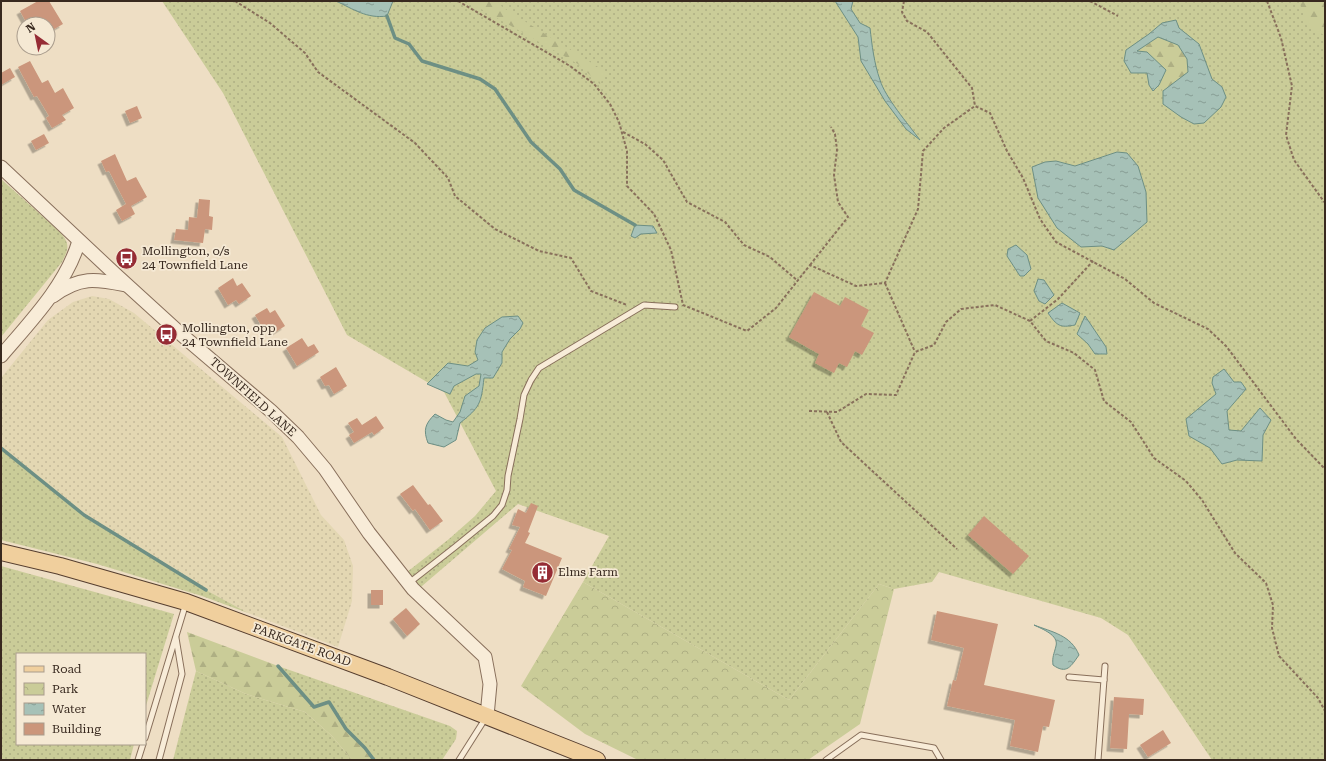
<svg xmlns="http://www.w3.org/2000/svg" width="1326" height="761" viewBox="0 0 1326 761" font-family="'Roboto Serif',serif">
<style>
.farmland{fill:url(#farmland-dots)}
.grass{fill:url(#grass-dots)}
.forest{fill:url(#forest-firs)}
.park{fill:url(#park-crowns)}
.water{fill:url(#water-ripples);stroke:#6d8f84}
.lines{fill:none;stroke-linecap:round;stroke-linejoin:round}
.stream{stroke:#6d8f84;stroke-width:3.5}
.building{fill:#cb967b;filter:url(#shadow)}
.service-casing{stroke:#886f5b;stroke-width:7}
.tertiary-casing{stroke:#886f5b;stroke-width:15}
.primary-casing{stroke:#563e2f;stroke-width:18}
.path{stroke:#886f5b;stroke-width:2;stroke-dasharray:3 2;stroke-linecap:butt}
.service{stroke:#f8ecd8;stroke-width:5}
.tertiary{stroke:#f8ecd8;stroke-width:13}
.primary{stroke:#f0cf9d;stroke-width:16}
.labels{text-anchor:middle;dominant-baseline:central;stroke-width:3.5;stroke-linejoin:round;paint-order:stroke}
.poi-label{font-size:12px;fill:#38291f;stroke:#f5e9d4;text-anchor:start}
.street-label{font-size:12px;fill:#38291f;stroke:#f5e9d4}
</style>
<defs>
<pattern id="farmland-dots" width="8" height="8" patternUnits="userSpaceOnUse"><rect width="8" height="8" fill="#e3d7b2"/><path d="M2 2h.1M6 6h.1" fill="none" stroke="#c4b999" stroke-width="1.8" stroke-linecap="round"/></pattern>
<pattern id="grass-dots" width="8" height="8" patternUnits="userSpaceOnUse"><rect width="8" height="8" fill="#cacc98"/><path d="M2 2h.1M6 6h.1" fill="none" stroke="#aeaf83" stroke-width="1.8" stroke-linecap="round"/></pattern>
<pattern id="forest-firs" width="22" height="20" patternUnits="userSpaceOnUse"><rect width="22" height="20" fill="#cacc98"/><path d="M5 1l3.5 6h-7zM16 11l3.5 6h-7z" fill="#aeaf83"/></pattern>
<pattern id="park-crowns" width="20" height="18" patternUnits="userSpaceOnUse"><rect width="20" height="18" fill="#cacc98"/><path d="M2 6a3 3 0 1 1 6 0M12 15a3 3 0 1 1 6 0" fill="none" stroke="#aeaf83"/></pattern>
<pattern id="water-ripples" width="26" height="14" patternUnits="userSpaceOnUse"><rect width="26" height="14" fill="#a6c1b7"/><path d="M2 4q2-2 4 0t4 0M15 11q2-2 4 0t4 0" fill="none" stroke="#889d94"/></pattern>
<filter id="shadow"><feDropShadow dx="-3.5" dy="3.5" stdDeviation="0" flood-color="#0004"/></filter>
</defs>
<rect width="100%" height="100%" fill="#eedec4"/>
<!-- farmland -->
<path class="farmland" d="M92,296L109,299L134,313L282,437L321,515L344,540L353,566L352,601L338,647L248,613L206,590L84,515L1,448V378L48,320L73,302Z"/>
<!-- grass -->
<g class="grass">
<path d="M162,1H1325V760H1212L1128,635L1101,618L939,572L932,582L894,589L879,584L789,700L583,582L609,536L518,504L415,592L402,576L449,539L475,516L496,491L444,392L347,335L223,93Z"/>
<path d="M1,179L60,232C70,244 69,248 62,262L1,337Z"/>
<path d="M1,448L84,515L206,590L248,613L202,596L97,564L1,540Z"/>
<path d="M1,566L174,614L145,709V654H17V744H134L130,760H1Z"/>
<path d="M278,666L450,726L457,731L456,739L442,760H374L365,748L346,729L329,702L314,707Z"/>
<path d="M196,671L246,694L305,712L332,736L352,760H173Z"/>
</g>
<!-- forest -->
<g class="forest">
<path d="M467,1H498L502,7L606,72L600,84L578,64Z"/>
<path d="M1299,1H1325V35H1324L1307,26Z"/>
<path d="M1158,37L1178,45L1187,59L1188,73L1163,91L1159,85L1166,69L1137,51Z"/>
<path d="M187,632L278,666L314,707L329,702L346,729L365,748L374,760H352L332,736L305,712L246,694L196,671Z"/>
</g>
<!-- park -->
<path class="park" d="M583,582L789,700L879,584L894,589L860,724L808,760H638L585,734L521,686Z"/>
<!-- water -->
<g class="water">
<path d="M336,1H393L387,16C367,19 353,9 336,1Z"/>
<path d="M835,1H853L851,9L860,23L870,28C872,45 874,63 880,80C885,97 908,124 920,140L906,129L885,101L861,61L858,37Z"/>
<path d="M1176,20L1179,28L1199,44L1212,79L1222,87L1226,97L1221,107L1204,123L1194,124L1181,117L1163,104V91L1188,72L1187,59L1178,45L1158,37L1137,51L1147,52L1166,70L1159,85L1153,91L1149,85L1147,73H1131L1124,61L1126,50L1149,34L1162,23Z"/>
<path d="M1117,152L1127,153L1138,166L1146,192L1147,222L1114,250L1102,246L1081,247L1057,228L1038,198L1032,167L1045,162L1056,161L1075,166Z"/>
<path d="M635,225L653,226L657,233L641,234L635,238L631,236Z"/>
<path d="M1016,245L1027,255L1031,269L1024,276H1020L1007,256L1008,249Z"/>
<path d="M1038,279L1044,280L1054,295L1045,304L1039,301L1034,291Z"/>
<path d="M1062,303L1080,313L1075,325C1060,328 1057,326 1048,313Z"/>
<path d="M518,316L523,323L520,329L510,339L502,352V363L493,378H484C481,404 480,407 460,423L456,440L444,447L428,443C423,430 425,424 435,414L446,420L453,422L460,412L465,396L479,386L481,374H476L454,386L450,394L427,384L448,363L468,366L478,360L475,352L477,340L485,328L502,317Z"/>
<path d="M1085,316L1106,347L1107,354H1095L1088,344L1077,334Z"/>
<path d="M1224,369L1234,382H1241L1246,389L1227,411L1229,430L1241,431L1260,408L1271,420L1263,435L1262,461L1237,460L1222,464L1210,448L1189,436L1186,419L1216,394L1212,383L1213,377Z"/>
<path d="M1034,625C1052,632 1071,635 1079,655C1071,666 1067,675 1053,665C1052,657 1054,654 1056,646C1059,635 1042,629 1034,625Z"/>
</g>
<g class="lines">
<!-- stream -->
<g class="stream">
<path d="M387,16L395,38L409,44L422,61L480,79L495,89L531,142L560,169L574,190L635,225"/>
<path d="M1,448L84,515L206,590"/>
<path d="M278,666L314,707L329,702L346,729L365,748L374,760"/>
</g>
</g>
<!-- building -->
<g class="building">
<path d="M38,1H49L63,24L49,32L48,24H44L42,21L39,22L36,17L26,22L20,11Z"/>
<path d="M30,61L42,83L48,80L55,93L63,88L74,108L62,115L66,120L52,128L46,118L49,116L37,96L34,97L18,67Z"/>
<path d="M10,68L15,77L1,85V73Z"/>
<path d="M137,106L142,118L130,123L125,111Z"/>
<path d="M44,134L49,143L36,150L31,141Z"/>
<path d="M115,154L127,181L136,177L147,197L131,206L135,214L122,221L116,210L126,204L109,171L106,172L101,161Z"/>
<path d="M199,199L210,200L209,216L213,217L212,230L205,229L203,243L174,240L176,229L188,230L189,217L197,218Z"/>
<path d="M233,278L237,286L242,283L251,296L239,304L236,300L228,305L218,288Z"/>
<path d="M814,292L840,306L845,297L869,310L861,326L874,333L862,355L855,351L847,367L839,363L834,373L815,363L819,354L789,337Z"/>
<path d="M267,308L270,313L275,310L285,326L274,333L271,328L265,332L255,315Z"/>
<path d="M302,338L308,347L314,344L319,352L297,366L286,348Z"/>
<path d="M336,367L347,386L334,394L329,385L325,386L320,377Z"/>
<path d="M376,416L384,428L374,435L372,432L354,443L349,435L354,432L348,423L357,418L362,425Z"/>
<path d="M413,485L428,505L430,504L443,521L430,530L415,509L413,511L400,494Z"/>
<path d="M531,503L538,506L528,532L530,533L525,543L562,558L546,596L523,587L525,581L502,569L512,550L509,549L520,527L512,525L518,509L526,513Z"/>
<path d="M984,516L1029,556L1013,574L968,535Z"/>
<rect x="371" y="590" width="12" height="15"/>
<path d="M406,608L420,624L407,636L393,619Z"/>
<path d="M937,611L998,624L984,685L1055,700L1049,727L1043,726L1038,752L1010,746L1015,720L947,706L953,680L956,681L964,648L931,640Z"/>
<path d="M1114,697L1144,699L1143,715L1129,714L1127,749L1110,748Z"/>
<path d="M1163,730L1171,743L1148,757L1140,745Z"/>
</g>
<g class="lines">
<defs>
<g id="service">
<path d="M409,583L455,547L493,516L502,505L507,490L508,476L520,419L524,395L531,380L539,368L644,305L675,307"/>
<path d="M1069,677L1104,680"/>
<path d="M145,738L186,603"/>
<path d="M138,760L143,744"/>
<path d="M159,760L182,674L176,638"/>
<path d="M459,760L485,719"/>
<path d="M826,760L861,735L934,748L941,760"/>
<path d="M1098,760L1105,666"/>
</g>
<g id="tertiary">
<path d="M1,167L115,274L182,335L271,411L298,437L325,469L369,533L413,589L485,657L490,684L487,716"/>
<path d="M53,296C80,276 95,279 126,285"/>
<path d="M1,356C31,321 66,285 79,241"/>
</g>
<path id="primary" d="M1,552L60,566L186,602L388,677L597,760"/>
</defs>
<!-- service casing -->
<use href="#service" class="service-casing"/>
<!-- tertiary casing -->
<use href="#tertiary" class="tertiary-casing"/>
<!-- primary casing -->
<use href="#primary" class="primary-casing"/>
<!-- path -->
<g class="path">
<path d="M235,1L270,23L305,53L318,72L415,143L448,178L455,196L495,229L539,251L571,258L591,291L627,305"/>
<path d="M458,1L570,66L594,84L610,104L619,122L627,151V186L654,214L671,250L683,305L747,331L776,308L810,265L856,286L885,283L918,209L923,151L944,128L975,106L990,113L1007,151L1023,178L1040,219L1056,242L1125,279L1154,303L1208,329L1226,346L1296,439L1325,469"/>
<path d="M904,1L902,12L907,21L927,32L972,88L975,106"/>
<path d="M1090,1L1118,16"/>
<path d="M1267,1L1281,38L1292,86L1286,135L1294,160L1325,203"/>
<path d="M623,132L645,144L663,160L687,202L725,222L744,245L770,257L798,281"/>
<path d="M810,265L848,217L838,202L834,175L837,150L835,134L831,127"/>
<path d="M885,283L915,352"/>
<path d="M1030,321L1058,299L1093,261"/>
<path d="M809,411L837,412L866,394L896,395L915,352L934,345L946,322L961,309L995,305L1030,321L1046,341L1074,353L1095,370L1104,401L1131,422L1154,458L1186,481L1202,500L1235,553L1266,583L1273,605L1272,628L1279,656L1318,698L1325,711"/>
<path d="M827,412L841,442L957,549"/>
</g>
<!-- service -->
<use href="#service" class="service"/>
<!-- tertiary -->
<use href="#tertiary" class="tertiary"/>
<!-- primary -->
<use href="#primary" class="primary"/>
</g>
<!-- icons -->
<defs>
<symbol id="bus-disc" viewBox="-11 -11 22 22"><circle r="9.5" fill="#962c35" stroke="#f5e9d4"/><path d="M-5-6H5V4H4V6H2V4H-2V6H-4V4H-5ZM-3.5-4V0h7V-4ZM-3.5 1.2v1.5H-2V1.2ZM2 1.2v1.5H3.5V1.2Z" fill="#fff"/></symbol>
<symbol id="building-disc" viewBox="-11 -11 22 22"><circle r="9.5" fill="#962c35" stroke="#f5e9d4"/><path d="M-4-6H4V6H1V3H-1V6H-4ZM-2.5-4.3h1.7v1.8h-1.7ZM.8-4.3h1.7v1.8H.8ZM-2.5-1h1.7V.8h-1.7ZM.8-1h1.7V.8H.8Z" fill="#fff"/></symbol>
</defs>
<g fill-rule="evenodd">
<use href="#bus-disc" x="114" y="246" width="25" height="25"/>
<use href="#bus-disc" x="154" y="322" width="25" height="25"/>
<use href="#building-disc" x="530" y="560" width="25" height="25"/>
</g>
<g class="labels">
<!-- poi labels -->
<g class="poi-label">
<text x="142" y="251">Mollington, o/s<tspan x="142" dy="14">24 Townfield Lane</tspan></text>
<text x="182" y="328">Mollington, opp<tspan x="182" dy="14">24 Townfield Lane</tspan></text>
<text x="558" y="572">Elms Farm</text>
</g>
<!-- street labels -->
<g class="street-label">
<text transform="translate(253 397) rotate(42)">TOWNFIELD LANE</text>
<text transform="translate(302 645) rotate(20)">PARKGATE ROAD</text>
</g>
</g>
<!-- border -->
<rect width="1326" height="761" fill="none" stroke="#38291f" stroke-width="4"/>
<!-- legend -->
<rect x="16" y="653" width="130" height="92" fill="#f5e9d4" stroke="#a99c8c"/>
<rect x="24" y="666" width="20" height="6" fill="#f0cf9d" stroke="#a99c8c"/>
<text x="52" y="673" font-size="12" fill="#38291f">Road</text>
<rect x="24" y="683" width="20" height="12" fill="url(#park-crowns)" stroke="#a99c8c"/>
<text x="52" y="693" font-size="12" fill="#38291f">Park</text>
<rect x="24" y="703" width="20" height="12" fill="url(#water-ripples)" stroke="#a99c8c"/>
<text x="52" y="713" font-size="12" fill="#38291f">Water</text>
<rect x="24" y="723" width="20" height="12" fill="#cb967b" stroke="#a99c8c"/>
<text x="52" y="733" font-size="12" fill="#38291f">Building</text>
<!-- north arrow -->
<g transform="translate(36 36) rotate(327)"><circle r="19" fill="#f5e9d4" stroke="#a99c8c"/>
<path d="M0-3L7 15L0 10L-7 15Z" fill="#962c35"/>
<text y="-6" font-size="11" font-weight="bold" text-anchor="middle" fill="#38291f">N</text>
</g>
</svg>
